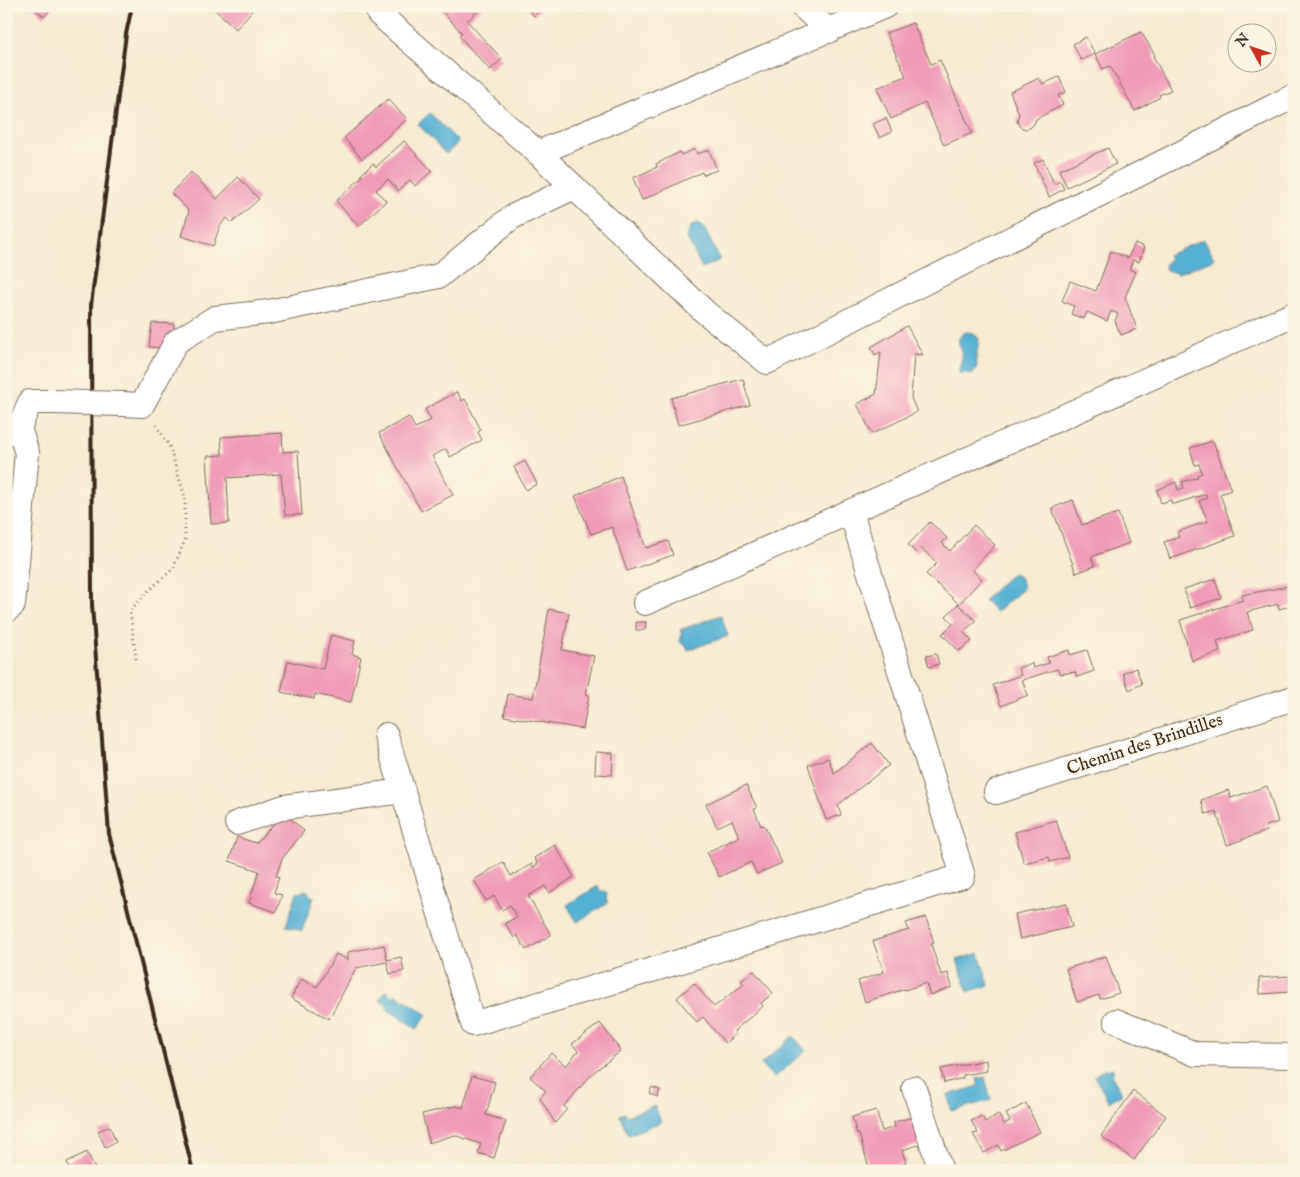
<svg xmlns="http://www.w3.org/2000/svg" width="1300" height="1177" viewBox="0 0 1300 1177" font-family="'IM FELL English',serif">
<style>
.water{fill:#55b1d3;stroke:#486e78}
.building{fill:#f09ab7}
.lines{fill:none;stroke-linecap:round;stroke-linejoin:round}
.minor-casing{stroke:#7c6e5d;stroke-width:26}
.path{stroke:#7c6e5d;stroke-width:3;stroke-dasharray:1 4;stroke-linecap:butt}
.minor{stroke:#fff;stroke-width:24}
.rail{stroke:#3b2a1e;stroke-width:4}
.minor-bridge-casing{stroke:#7c6e5d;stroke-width:26;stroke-linecap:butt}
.minor-bridge{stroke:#fff;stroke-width:24}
.labels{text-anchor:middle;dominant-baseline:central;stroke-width:4;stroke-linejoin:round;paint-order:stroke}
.street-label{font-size:18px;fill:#3b2a1e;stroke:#fcf5e5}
</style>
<rect width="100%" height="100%" fill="#fcf5e5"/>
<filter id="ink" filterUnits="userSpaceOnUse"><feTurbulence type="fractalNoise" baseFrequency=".02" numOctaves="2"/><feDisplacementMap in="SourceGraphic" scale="10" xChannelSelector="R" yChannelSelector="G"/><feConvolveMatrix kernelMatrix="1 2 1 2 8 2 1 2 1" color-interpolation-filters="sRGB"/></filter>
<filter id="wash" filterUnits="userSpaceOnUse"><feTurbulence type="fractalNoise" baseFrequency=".0096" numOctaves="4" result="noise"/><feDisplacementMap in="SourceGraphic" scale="20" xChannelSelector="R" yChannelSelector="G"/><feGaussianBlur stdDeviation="1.12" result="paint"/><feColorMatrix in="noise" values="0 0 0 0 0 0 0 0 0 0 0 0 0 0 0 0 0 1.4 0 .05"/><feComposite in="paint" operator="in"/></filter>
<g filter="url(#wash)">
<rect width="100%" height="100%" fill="#f5ebd3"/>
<!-- water -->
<g class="water">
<path d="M430,113L459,142L446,154L418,124Z"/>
<path d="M697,223L703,226L720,260L702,268L687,238L691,226Z"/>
<path d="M1204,239L1214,259L1176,274L1175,272H1171L1166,270L1165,264L1170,258L1168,255Z"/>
<path d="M966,332L974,333L979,339L976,359L977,367L973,373L970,375L965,372L960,374C958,367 960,365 962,358C964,347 951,340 966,332Z"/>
<path d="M1014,573L1021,579L1023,589L996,612L984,600L1010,575Z"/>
<path d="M721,615L728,636L688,650L686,646L680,642L682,634L680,630Z"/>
<path d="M598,886L600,890L606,892L607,894L606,899L608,903L577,922L567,905Z"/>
<path d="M303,890L308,891L310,896L314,897L302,931L286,926L297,892L300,893Z"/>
<path d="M979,953L989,985L968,992L957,960Z"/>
<path d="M386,991L394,997L396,994L427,1014L417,1029L387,1009L389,1006L380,1000Z"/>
<path d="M793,1036L806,1051L774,1078L761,1064Z"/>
<path d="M1106,1068L1108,1070L1112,1068L1114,1072L1111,1075L1122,1093L1109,1102L1094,1076Z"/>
<path d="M985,1077L991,1100L952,1111L947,1095L979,1086L977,1079Z"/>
<path d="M655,1106L661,1122L628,1135L620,1115L625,1113L626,1116Z"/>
</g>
<g id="blocks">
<!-- building -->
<g class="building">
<path d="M32,6H50L52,8L44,17Z"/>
<path d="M256,6L236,29L214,9L207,7Z"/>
<path d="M437,6H483L467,21L502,59L490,70L459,36L462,33Z"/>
<path d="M525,6H544L534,16Z"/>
<path d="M913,23L931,64L940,60L972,133L944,145L925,103L891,119L877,88L906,76L886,33Z"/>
<path d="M1141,32L1155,55L1153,56L1171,90L1159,95L1160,97L1135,111L1110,66L1103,69L1095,54Z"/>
<path d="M1086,37L1095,54L1081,60L1073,44Z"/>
<path d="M1059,77L1066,92L1058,95L1063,105L1036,119L1034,124L1030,128L1026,129L1020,127L1017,121L1019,114L1010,92L1039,78L1043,84Z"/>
<path d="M388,99L407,119L362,159L344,138Z"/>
<path d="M886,118L892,132L880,138L873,124Z"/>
<path d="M404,141L432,171L415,186L410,180L398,191L388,179L376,190L386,201L359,226L336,201L362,177L361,175L373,163L376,167Z"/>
<path d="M1108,148L1116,164L1067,187L1059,170Z"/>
<path d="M695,149L697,154L709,150L717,170L703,175L702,172L642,200L633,178L657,167L656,164L680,152L681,155Z"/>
<path d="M1043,159L1054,184L1060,181L1064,189L1049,197L1034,163Z"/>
<path d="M191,172L217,199L238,177L259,199L232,223L227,218L220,226L213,246L181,236L189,211L171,193Z"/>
<path d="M1135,243L1144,247L1139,262L1133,260L1129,269L1136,272L1125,297L1137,329L1121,335L1115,321L1118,314L1111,311L1107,321L1087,312L1084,319L1071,314L1074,306L1062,301L1070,281L1096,291L1111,251L1128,258Z"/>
<path d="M152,323L174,324L173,349L149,347Z"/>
<path d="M907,326L923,355L914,354L911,398L917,412L872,434L857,404L876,394L881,352L875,355L871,347Z"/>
<path d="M743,379L750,405L678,425L671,398Z"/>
<path d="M457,392L462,401L465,399L481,430L478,432L482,440L450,457L446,449L432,456L453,495L421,511L379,433L409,417L415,428L431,420L425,409Z"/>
<path d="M282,433L283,452L298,451L302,515H285L281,474L227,478L229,523L211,524L207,456L222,455L221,437Z"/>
<path d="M1213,441L1231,490L1220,494L1235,536L1170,559L1164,542L1179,537L1177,532L1208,521L1199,501L1207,498L1206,494L1174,504H1172L1171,500L1161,503L1157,490L1176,482L1178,490L1184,488L1182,482L1198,477L1197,475L1202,473L1199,464L1195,465L1190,448Z"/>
<path d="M525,461L537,484L526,490L514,467Z"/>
<path d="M621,476L646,548L668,541L673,555L627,571L612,527L591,534L575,496Z"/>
<path d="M1073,500L1082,525L1118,513L1129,543L1091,557L1095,566L1076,573L1052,508Z"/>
<path d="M930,522L947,538L942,543L950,551L974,525L995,545L972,570L982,579L959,604L926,574L937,563L921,548L916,553L908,545Z"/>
<path d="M1215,579L1221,598L1190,608L1184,589Z"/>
<path d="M1294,585V605L1279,609L1278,604L1247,612L1253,630L1217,641L1220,652L1192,661L1180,620L1243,600L1242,595Z"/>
<path d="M958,604L976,621L963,632L972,641L959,651L942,634L953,624L946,616Z"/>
<path d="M549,609L569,613L562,650L594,656L586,694L589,695L583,729L504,716L508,694L533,698Z"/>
<path d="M636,622H646L645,630H636Z"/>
<path d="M331,635L355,641L352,654L361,657L351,702L315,694L314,699L281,692L288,661L323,669Z"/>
<path d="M1069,650L1070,655L1087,650L1094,671L1077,677L1075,672L1060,674L1057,669L1022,680L1028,695L1001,706L993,685L1021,675L1018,668L1032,663L1033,668L1049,663L1047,657Z"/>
<path d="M936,654L939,664L929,667L926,656Z"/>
<path d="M1136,668L1142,684L1129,690L1123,673Z"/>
<path d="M872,743L889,765L838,805L841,815L826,820L808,765L828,758L834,773Z"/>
<path d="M596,752L613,753L612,775L595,774Z"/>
<path d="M746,785L757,808L754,809L761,826L764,825L782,863L757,874L751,862L719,877L707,852L739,837L732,820L717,827L706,804Z"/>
<path d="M1267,786L1278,822L1266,826L1267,831L1227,845L1216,811L1205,814L1201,800L1228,790L1231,798Z"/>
<path d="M284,813L304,831L282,859L276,876L279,877L274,893L282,895L276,912L249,903L259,871L229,861L237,837L256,843Z"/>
<path d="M1056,820L1068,857L1050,862L1049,857L1024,863L1015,832Z"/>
<path d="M555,845L574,877L549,893L545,886L528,896L551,935L526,950L517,935L514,938L505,923L517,917L510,905L502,910L494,896L486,901L474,880L503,862L511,876L532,864L533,867L538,864L534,858Z"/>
<path d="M1066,903L1072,927L1020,939L1015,914Z"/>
<path d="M926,917L934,943L931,944L941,975L948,973L952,987L930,995L926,983L905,990V989L865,1002L858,981L884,972L873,941L909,930L906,923Z"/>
<path d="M384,945L387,960L401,957L404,971L390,974L387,962L356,968L329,1019L291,998L301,979L317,987L336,954L348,960V952Z"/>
<path d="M1106,956L1119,993L1100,999L1099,995L1077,1002L1066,969Z"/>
<path d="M754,971L773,993L761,1003L763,1006L734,1031L736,1034L725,1043L703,1017L697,1022L677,998L694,983L714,1007L744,984L741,981Z"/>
<path d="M1289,976L1290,992L1260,994L1259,978Z"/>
<path d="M600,1023L621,1051L594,1072L564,1106L567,1109L555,1123L540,1098L546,1091L530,1077L551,1053L566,1066L578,1051L572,1044Z"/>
<path d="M986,1060L987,1071L963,1075V1078L944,1083L941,1069Z"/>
<path d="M472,1076L495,1082L486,1115L506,1121L494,1158L478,1153L481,1144L454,1135L429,1143L422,1114L455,1106L463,1108Z"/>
<path d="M652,1087L660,1090L657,1097L649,1093Z"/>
<path d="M1133,1091L1166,1116L1134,1160L1101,1136Z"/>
<path d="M1026,1103L1040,1132L1001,1151L998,1145L984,1153L973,1134L978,1133L971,1121L982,1116L985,1122L998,1114L1004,1124L1010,1121L1006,1114Z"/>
<path d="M876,1110L882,1131L895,1127L894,1122L920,1115L928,1142L902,1150L906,1163L879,1171H870L859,1134H857L852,1117Z"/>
<path d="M110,1126L116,1142L105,1147L98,1131Z"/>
<path d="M87,1152L96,1171H70L67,1162Z"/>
</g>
</g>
</g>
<g filter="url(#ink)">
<use href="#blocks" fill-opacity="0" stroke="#7c6e5d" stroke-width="1"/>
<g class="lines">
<defs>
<g id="minor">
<path d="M387,6L379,14L538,153L705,312L767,362L1294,96"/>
<path d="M802,6L829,31"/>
<path d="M538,153L885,6"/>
<path d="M122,404L142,405L176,342L215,318L269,312L439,276L512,217L574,187"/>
<path d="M6,433L19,428L30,402H52"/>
<path d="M645,603L1294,314"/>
<path d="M6,611L13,605L27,453L19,428"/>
<path d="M386,735L473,1024L963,876L851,512"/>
<path d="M996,792L1294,698"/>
<path d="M237,823L284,807L403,791"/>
<path d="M1116,1021L1195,1054L1294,1056"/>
<path d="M914,1088L941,1171"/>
</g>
</defs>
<!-- minor casing -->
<use href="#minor" class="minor-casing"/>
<!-- path -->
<path class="path" d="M136,659L130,611L149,590L173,569L185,540V497L169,445L155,424"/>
<!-- minor -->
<use href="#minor" class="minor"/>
<!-- rail -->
<path class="rail" d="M132,6L126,34L91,305L92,605L109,834L193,1171"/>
<defs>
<path id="minor-bridge" d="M52,402L122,404"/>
</defs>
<!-- minor-bridge casing -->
<use href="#minor-bridge" class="minor-bridge-casing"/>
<!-- minor-bridge -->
<use href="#minor-bridge" class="minor-bridge"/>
</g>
</g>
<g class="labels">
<!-- street labels -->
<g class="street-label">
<text transform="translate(1145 745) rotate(-18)">Chemin des Brindilles</text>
</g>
</g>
<!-- margin -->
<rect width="1300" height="1177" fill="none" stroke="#fcf5e5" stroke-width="25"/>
<!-- north arrow -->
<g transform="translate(1252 48) rotate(310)"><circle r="24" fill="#fcf5e5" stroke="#afa495"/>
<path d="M0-4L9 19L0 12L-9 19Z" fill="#c8321e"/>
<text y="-8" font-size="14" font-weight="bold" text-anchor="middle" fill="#3b2a1e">N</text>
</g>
</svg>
